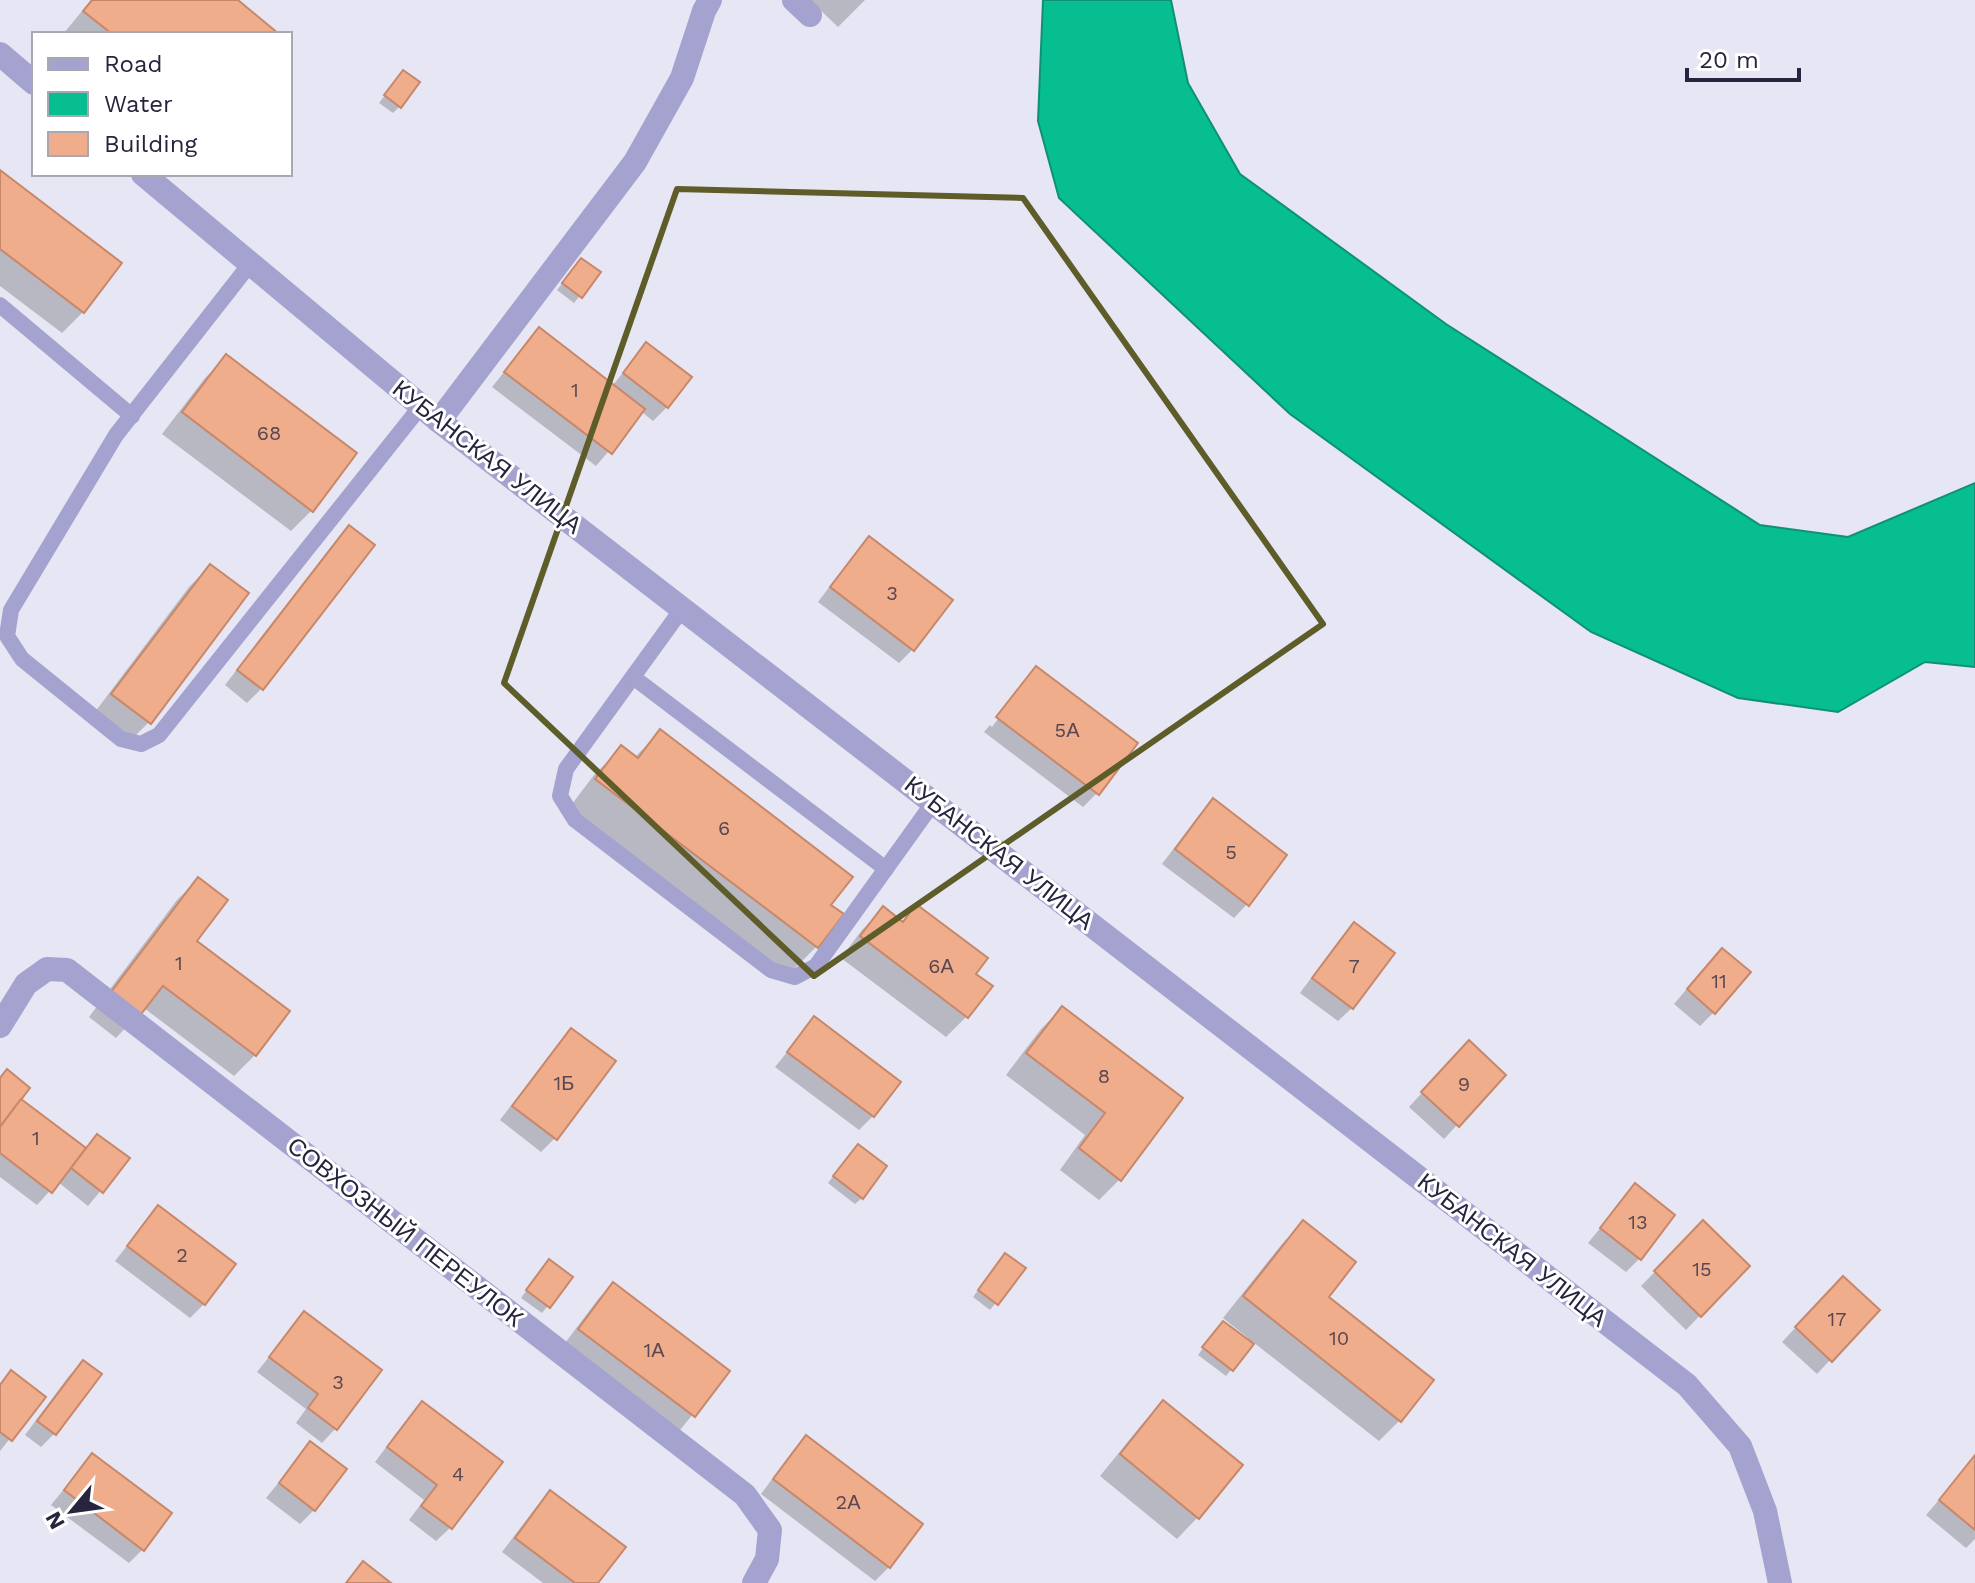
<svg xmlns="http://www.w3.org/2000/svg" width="1975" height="1583" viewBox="0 0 1975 1583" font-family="'Work Sans',sans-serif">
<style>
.water{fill:#06be8f;stroke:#109077;stroke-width:2}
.shadow{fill:#0003}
.building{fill:#f0ad8c;stroke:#c88768;stroke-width:2}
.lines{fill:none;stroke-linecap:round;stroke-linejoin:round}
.service{stroke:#a4a2cf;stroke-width:16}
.minor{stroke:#a4a2cf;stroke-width:24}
.marked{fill:none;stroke:#5e5c29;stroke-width:6;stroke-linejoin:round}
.labels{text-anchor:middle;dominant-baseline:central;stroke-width:6;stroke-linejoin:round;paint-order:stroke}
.number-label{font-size:20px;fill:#594752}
.street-label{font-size:24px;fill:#27253e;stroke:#fff}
</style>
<rect width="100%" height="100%" fill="#e6e6f4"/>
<!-- water -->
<path class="water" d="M1043,0H1171L1188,83L1240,174L1446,324L1760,525L1848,537L1975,483V667L1925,662L1838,712L1738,698L1591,632L1290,414L1059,198L1038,121Z"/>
<!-- shadow -->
<g class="shadow">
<path d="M91,0H235L276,34H66L64,33Z"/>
<path d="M810,0H865L838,27Z"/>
<path d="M397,79L399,107L393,113L379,103Z"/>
<path d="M0,173L83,312L62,333L0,286Z"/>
<path d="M575,267L598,273L574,303L557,290Z"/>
<path d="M539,329L612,386L646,345L667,407L653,421L642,412L596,466L492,387Z"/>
<path d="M226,357L312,510L291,531L162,434L205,378Z"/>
<path d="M349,528L372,546L261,689L247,703L225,685L335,542Z"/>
<path d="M869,538L913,649L899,663L818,602L856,552Z"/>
<path d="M210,566L149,722L128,743L92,716L189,587Z"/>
<path d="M1036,668L1097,793L1083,807L984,732L990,725L992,727L1027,681H1024Z"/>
<path d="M660,732L829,906L816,947L789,974L569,808L594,775L621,748L634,758Z"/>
<path d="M1213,801L1247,904L1234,918L1162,864L1199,815Z"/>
<path d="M198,879L194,941L255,1055L234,1076L144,1008L116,1038L89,1017L177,900Z"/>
<path d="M916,907L967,1016L946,1037L841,958L862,930L883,909L900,923Z"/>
<path d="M1354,925L1352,1008L1338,1021L1300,993L1340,939Z"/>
<path d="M1708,964L1714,1012L1700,1026L1674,1004Z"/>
<path d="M1062,1008L1180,1099L1120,1179L1099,1200L1060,1170L1085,1135L1006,1075L1041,1029Z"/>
<path d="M814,1019L873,1116L859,1130L775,1067Z"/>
<path d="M571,1030L555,1138L541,1152L500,1120L558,1044Z"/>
<path d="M1455,1057L1457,1125L1444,1139L1409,1107Z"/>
<path d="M0,1079L18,1099L84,1149L97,1136L127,1159L88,1206L58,1182L37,1205L0,1177Z"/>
<path d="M851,1153L862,1198L855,1204L828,1183Z"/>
<path d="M1635,1186L1640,1258L1626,1272L1588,1243Z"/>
<path d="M158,1207L204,1304L190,1318L115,1261Z"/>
<path d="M1303,1223L1326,1297L1400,1420L1379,1441L1253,1342L1226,1376L1198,1355L1216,1330L1246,1341L1248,1338L1223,1318L1282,1244Z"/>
<path d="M1703,1223L1747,1266L1686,1330L1641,1286Z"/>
<path d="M999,1262L1023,1268L990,1310L973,1297Z"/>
<path d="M543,1268L571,1277L542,1313L521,1298Z"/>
<path d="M613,1285L727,1372L680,1430L565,1343L599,1298Z"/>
<path d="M1829,1292L1830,1360L1817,1374L1782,1342Z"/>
<path d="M304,1313L380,1371L335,1429L322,1443L296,1423L306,1409L257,1372Z"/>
<path d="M83,1362L54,1434L41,1447L25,1435L69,1376Z"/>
<path d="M11,1373L43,1397L0,1451V1384Z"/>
<path d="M1164,1403L1240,1465L1197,1518L1177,1539L1100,1476L1143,1423Z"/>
<path d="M422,1404L450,1528L436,1541L409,1520L424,1500L375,1462L408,1418Z"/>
<path d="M806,1438L920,1525L889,1567L875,1581L761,1494L792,1452Z"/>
<path d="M310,1444L314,1510L300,1524L266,1498Z"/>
<path d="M92,1455L142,1550L129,1563L51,1505Z"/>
<path d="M1975,1458V1539L1966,1548L1926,1515Z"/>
<path d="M551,1493L596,1583H543L502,1552L537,1506Z"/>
</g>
<!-- building -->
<g class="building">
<path d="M92,0H238L279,34H112L83,11Z"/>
<path d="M403,70L420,82L401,108L384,95Z"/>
<path d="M0,170L122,263L84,313L0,249Z"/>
<path d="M581,258L601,272L582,298L562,283Z"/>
<path d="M539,327L645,409L612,454L504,372Z"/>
<path d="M646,342L692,377L668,408L623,373Z"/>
<path d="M226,354L357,453L313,512L182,412Z"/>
<path d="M349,525L375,545L263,690L237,670Z"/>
<path d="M869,536L953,600L914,651L830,587Z"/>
<path d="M210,564L249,593L151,724L111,694Z"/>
<path d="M1036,666L1138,743L1099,795L996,717Z"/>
<path d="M660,729L853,877L831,905L844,914L818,948L595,779L621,745L638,758Z"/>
<path d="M1213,798L1287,855L1249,906L1175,849Z"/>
<path d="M198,877L228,900L197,941L290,1011L256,1056L163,986L138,1018L108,996Z"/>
<path d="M916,904L988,958L976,974L993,986L968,1018L860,936L883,906L903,922Z"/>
<path d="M1354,922L1395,953L1353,1009L1312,978Z"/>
<path d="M1722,948L1751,972L1715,1014L1687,989Z"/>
<path d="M1062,1006L1183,1098L1121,1181L1079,1148L1105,1113L1026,1053Z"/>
<path d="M814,1016L901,1082L874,1117L787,1052Z"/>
<path d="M571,1028L616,1061L557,1140L512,1106Z"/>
<path d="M1469,1040L1506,1075L1459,1127L1421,1092Z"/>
<path d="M7,1069L30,1088L0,1127V1078Z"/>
<path d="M21,1099L86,1148L52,1193L0,1153V1127Z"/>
<path d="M97,1134L130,1158L103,1193L71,1168Z"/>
<path d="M858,1144L887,1166L863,1199L833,1176Z"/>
<path d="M1635,1183L1675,1215L1641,1260L1600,1228Z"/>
<path d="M158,1205L236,1264L205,1305L127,1246Z"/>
<path d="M1303,1220L1356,1262L1329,1297L1434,1380L1401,1422L1243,1296Z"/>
<path d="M1703,1220L1750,1266L1701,1317L1654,1271Z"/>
<path d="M1005,1253L1026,1268L998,1305L978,1290Z"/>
<path d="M549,1259L573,1277L550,1308L526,1290Z"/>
<path d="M1843,1276L1880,1310L1832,1362L1795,1327Z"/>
<path d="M613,1282L730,1371L695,1417L578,1329Z"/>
<path d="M304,1311L382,1370L337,1430L308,1408L318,1394L269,1357Z"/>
<path d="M1223,1321L1254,1344L1233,1371L1202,1347Z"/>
<path d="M83,1360L102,1374L56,1435L37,1421Z"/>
<path d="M11,1370L46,1397L12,1441L0,1432V1385Z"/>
<path d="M1163,1400L1243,1465L1199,1519L1120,1454Z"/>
<path d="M422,1401L503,1462L452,1529L421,1506L437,1485L387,1447Z"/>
<path d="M806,1435L923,1524L890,1568L773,1479Z"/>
<path d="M310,1441L347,1469L315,1511L279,1483Z"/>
<path d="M92,1453L172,1513L144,1551L64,1490Z"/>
<path d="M1975,1455V1530L1939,1500Z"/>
<path d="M550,1490L626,1547L598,1583H575L515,1538Z"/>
<path d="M363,1561L391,1583H346Z"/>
</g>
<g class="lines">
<!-- service -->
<g class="service">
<path d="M250,264L116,435L11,610L7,636L22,659L121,739L141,744L159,735L421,406"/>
<path d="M0,305L132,416"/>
<path d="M682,609L566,769L560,796L575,820L771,970L795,977L816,966L933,803"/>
<path d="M633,677L886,869"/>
</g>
<!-- minor -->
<g class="minor">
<path d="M794,0L810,15"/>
<path d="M0,54L34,83"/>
<path d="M143,174L439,421L1687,1385L1740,1446L1765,1511L1780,1583"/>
<path d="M439,421L635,162L682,78L704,11L710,0"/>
<path d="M0,1026L26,984L47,969L67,970L745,1495L770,1530L767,1559L754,1583"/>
</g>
</g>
<!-- marked area -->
<path class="marked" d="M677,189L1023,198L1323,624L814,976L504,683Z"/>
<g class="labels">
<!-- number labels -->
<g class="number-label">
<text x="575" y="390">1</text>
<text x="269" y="433">68</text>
<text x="892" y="593">3</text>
<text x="1067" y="730">5А</text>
<text x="724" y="828">6</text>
<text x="1231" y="852">5</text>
<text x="179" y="963">1</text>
<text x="941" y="966">6А</text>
<text x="1354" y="966">7</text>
<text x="1719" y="981">11</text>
<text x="1104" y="1076">8</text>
<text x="564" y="1083">1Б</text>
<text x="1464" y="1084">9</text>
<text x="36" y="1138">1</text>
<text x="1638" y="1222">13</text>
<text x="182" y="1255">2</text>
<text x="1702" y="1269">15</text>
<text x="1837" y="1319">17</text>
<text x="1339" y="1338">10</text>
<text x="654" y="1350">1А</text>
<text x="338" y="1382">3</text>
<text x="458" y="1474">4</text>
<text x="848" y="1502">2А</text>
</g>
<!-- street labels -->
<g class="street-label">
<text transform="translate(487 457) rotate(38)">КУБАНСКАЯ УЛИЦА</text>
<text transform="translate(999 853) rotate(38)">КУБАНСКАЯ УЛИЦА</text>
<text transform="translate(405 1232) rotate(38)">СОВХОЗНЫЙ ПЕРЕУЛОК</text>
<text transform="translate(1512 1250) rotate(38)">КУБАНСКАЯ УЛИЦА</text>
</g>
</g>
<!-- legend -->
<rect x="32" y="32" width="260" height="144" fill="#ffffff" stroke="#a9a8b2" stroke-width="2"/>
<rect x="48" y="58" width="40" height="12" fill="#a4a2cf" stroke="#a9a8b2" stroke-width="2"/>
<text x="104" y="72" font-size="24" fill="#27253e">Road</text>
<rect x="48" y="92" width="40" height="24" fill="#06be8f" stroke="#a9a8b2" stroke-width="2"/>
<text x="104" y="112" font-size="24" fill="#27253e">Water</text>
<rect x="48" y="132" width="40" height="24" fill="#f0ad8c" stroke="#a9a8b2" stroke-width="2"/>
<text x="104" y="152" font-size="24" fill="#27253e">Building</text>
<!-- north arrow -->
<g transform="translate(72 1511) rotate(241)" stroke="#ffffff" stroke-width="6" paint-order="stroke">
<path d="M0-6L14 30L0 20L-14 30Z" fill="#27253e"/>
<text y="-12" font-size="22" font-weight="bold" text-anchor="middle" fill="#27253e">N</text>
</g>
<!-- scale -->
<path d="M1687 68v12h112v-12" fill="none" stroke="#27253e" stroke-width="4"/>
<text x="1699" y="68" font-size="24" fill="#27253e" stroke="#ffffff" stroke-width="6" paint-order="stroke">20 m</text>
</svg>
